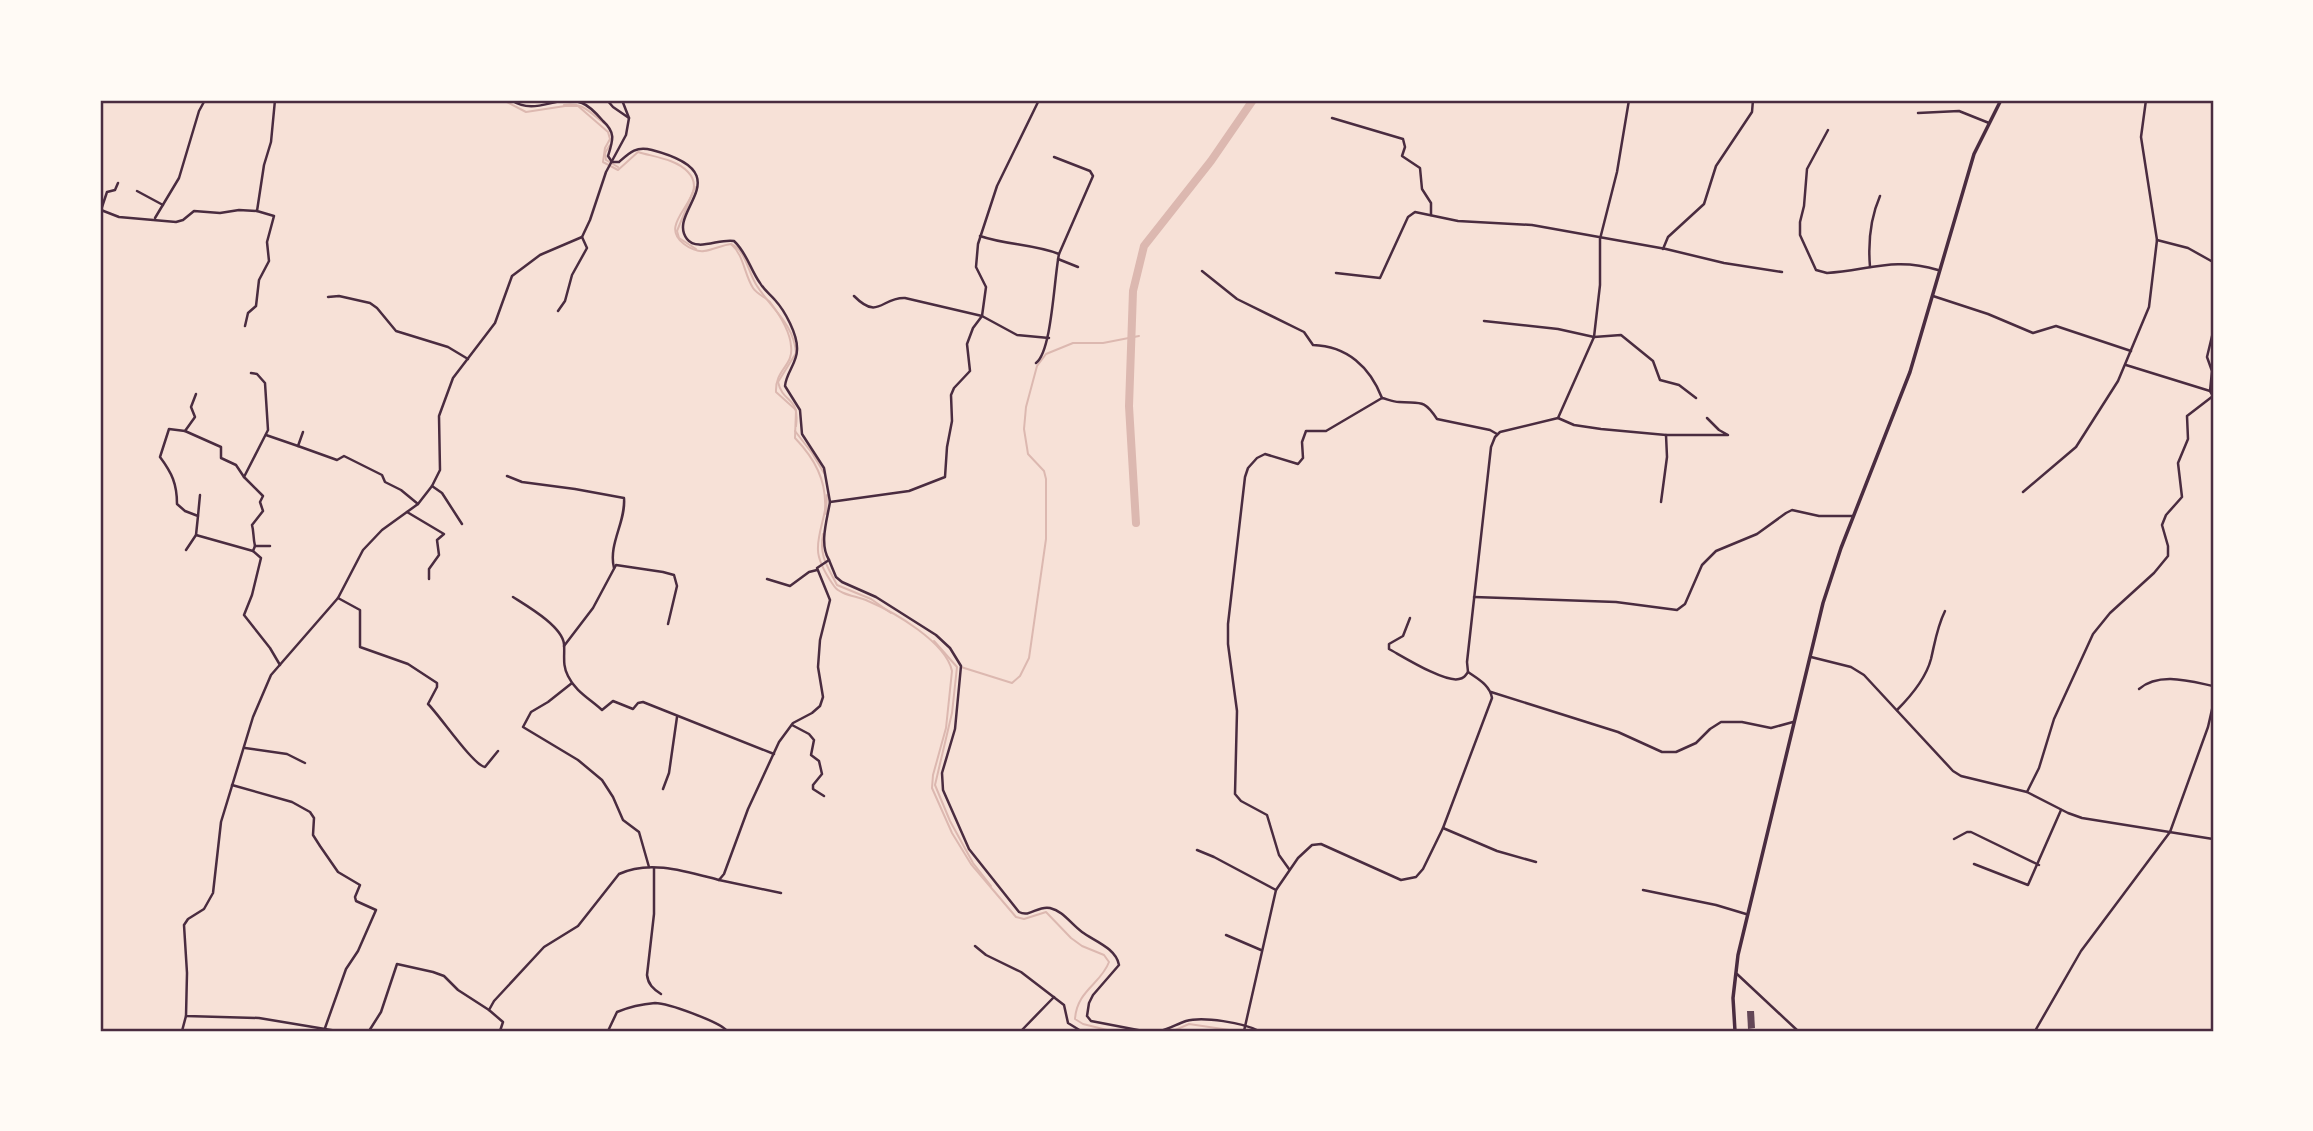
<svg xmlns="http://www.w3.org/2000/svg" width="2313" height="1131" viewBox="0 0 2313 1131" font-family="Poppins,sans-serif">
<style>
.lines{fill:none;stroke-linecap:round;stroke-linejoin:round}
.stream{stroke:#dcb8b0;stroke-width:2}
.river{stroke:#dcb8b0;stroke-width:8}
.building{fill:#644757}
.minor{stroke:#4a2c40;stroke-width:2.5}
.tertiary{stroke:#4a2c40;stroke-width:2.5}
.primary{stroke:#4a2c40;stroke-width:3.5}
.neatline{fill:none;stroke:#4a2c40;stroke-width:2.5}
</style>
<rect width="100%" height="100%" fill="#f7e1d7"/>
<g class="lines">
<!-- stream -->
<g class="stream">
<path d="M503,100L526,112L565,106H578L608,132L610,139L605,148L603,162L618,170L638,152C654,157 676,159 688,172C712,197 654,222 684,244C689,248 698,252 704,251C713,250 722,245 731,244C744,255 744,274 753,288C757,294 765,297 770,302C779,314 790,331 791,346C794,366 775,369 776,392L796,410L795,438C814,458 827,480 825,510C823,522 818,535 818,547C817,559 827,576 834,586C840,595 857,596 868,601C894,612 946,642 952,671L946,728L933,775L932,788L952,833L971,864L1016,917L1024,919L1046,912L1071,938L1082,946L1104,955L1109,962C1101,984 1077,990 1075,1019L1083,1024L1111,1031"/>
<path d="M564,105C583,102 589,112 604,123"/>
<path d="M610,145L605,153L606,160L618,167"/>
<path d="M695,187L677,231L679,238L696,249"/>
<path d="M731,244C746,250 748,273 757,286C771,308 794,324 796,353L778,382C783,404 800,396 796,426"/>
<path d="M795,431L812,453L824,473"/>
<path d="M826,514L827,495"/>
<path d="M823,534C819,556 827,565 837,585L871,599L891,613"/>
<path d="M934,641L957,667L952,713L935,785L950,821L973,863L991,886"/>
<path d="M961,667L1012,683L1020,676L1029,658L1046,539V479L1044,471L1028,454L1024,429L1026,407L1037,366L1046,354L1073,343H1103L1139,336"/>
<path d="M1173,1031L1189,1024L1236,1031"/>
</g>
<!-- river -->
<path class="river" d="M1136,523L1129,406L1133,291L1144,246L1211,161L1253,100"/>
</g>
<!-- building -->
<path class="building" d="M1747,1011H1754L1755,1028L1748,1029Z"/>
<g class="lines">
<!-- minor -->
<g class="minor">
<path d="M511,100C537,117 557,93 582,103C590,106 597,114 603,121C616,133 613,140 608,156L612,162H619C630,152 636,146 652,150C744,174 665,211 687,239C697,252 720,238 734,241C747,253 750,269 760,283C764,290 770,294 775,300C785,311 798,335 797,350C797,363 786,373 785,386L800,410L802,434L824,468L830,502L909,491L945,477L947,447L952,421L951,395L954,388L970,371L967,344L973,328L982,316L986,287L976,267L978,244L997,186L1039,100"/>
<path d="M607,100L613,107L629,118"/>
<path d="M1918,113L1959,111L1989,123"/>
<path d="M1332,118L1403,139L1405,147L1402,156L1420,168L1422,189L1431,203V215"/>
<path d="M1828,130L1807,169L1804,206L1800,222V235L1816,270L1827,273C1869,270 1895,257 1938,270"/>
<path d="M1054,157L1090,171L1093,176L1059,254"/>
<path d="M118,183L115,190L107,192L101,210L119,217L176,222L183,220L194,211L220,213L239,210L257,211"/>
<path d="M137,191L163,205"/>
<path d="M155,218L179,178L199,111L205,100"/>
<path d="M980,236C1006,245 1033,244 1059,254C1054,278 1052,351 1036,363"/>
<path d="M2157,240L2188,248L2213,262"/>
<path d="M1663,249L1668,237L1704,204L1716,166L1752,112L1753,100"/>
<path d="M1058,259L1078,267"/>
<path d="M1870,267C1868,243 1870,219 1880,196"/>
<path d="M1202,271L1237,299L1304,332L1313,345C1347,346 1370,367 1382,398"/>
<path d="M1336,273L1380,278L1408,217L1415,212L1458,221L1532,225L1666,249L1724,263L1782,272"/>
<path d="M854,296C879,321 881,297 905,298L982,316L1017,335L1049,338"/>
<path d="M1933,296L1988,314L2033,333L2056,326L2131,351"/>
<path d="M328,297L339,296L370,303L377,308L396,331L448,347L468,359"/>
<path d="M558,311L565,301L572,275L587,248L582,237"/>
<path d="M1484,321L1558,329L1594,337L1621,335L1653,361L1660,380L1679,385L1696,398"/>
<path d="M245,326L248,313L256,306L259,280L269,261L267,242L274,216L257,211L264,165L271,142L275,100"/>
<path d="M251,373L257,374L265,383L268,430L244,477L263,496L260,502L263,511L252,525C254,532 253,538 255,546"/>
<path d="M2210,391L2212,371L2207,357L2213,332"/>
<path d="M196,394L191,407L195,417L185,431L221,447V458L236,465L244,477"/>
<path d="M1558,418L1574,425L1601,429L1666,435H1728L1719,430L1707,418"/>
<path d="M185,431L169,429L160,457C172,473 177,484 177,504L185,511L198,516L196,535L186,550"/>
<path d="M303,432L298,446L337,460L344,456L382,475L385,482L401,490L418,504"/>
<path d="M266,435L298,446"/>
<path d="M507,476L522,482L575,489L624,498C626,522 608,544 614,568"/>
<path d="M432,486L442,493L462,524"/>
<path d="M2023,492L2076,447L2118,381L2149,307L2157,240L2141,137L2146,100"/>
<path d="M1661,502L1667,457L1666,435"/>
<path d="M407,512L444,534L437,540L439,555L429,569V579"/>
<path d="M198,516L200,495"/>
<path d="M196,535L253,551"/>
<path d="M270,546H255L253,551L261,558L252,595L244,615L270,648L280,665"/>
<path d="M829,560L836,577L842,582L876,597L936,635L950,648L961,666L955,729L942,773L943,790L969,849L1019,912C1030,918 1038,905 1050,908C1063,911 1071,924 1082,932C1094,941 1116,948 1119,965L1093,995L1089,1003L1087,1016L1091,1021L1143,1031"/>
<path d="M767,579L790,586L809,572L817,570"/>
<path d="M513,597C527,606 562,626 564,644C565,655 562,665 568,676C575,691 590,699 602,710L613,701L633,709L638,703L643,702L774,754"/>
<path d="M1474,597L1616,602L1677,610L1685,604L1702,565L1716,551L1757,534L1786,513L1792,510L1819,516H1853"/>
<path d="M338,598L360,610V647L408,664L437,683V687L428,704C441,717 473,765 485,767L498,751"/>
<path d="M1410,618L1403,636L1389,644V649C1402,656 1445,683 1459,679C1464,678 1465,676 1468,672"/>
<path d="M564,646L593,608L616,565L663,572L674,575L677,586L668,624"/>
<path d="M572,683L548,702L531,712L523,727L578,760L602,780L613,797L623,820L639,832L649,867"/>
<path d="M2139,689C2159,672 2189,681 2213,686"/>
<path d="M1491,692L1618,732L1662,752H1676L1696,743L1710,729L1721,722H1742L1771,728L1793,722"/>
<path d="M1897,710C1910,697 1926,678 1931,659C1935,642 1937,627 1945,611"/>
<path d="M792,725L809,734L814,740L811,755L819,761L822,774L813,785V789L824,796"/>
<path d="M245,748L287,754L305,763"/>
<path d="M232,785L292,802L310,812L314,818L313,835L320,846L338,872L360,885L355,897L356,901L376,910L358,951L346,969L325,1028"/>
<path d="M663,789L669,773L677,717"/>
<path d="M2027,792L2039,768L2054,719L2093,634L2110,613L2154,573L2168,556V546L2162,525L2166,515L2182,497L2178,463L2188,439L2187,416L2213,396L2210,391L2126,365"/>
<path d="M1443,828L1497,851L1536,862"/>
<path d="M1954,839L1967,832H1971L2039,865"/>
<path d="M1197,850L1214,857L1276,890"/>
<path d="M1974,864L2028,885L2061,810"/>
<path d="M654,868V914L647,975C648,984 653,989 661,994"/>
<path d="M1289,869L1279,855L1267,815L1241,801L1235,794L1237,711L1228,644V624L1245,477L1248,468L1257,458L1265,454L1298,464L1303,458L1302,442L1306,431H1326L1382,398C1387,399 1393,402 1399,402C1420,404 1423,398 1437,419L1490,430L1497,434"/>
<path d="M719,880L781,893"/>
<path d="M1643,890L1716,905L1746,914"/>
<path d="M1226,935L1261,950"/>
<path d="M975,946L986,955L1021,972L1064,1005L1068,1023L1081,1031"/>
<path d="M1737,974L1798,1031"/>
<path d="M182,1031L186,1016"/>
<path d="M369,1031L381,1012L397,964L433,972L444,976L458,990L489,1010"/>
<path d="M500,1031L503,1022L489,1010L494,1001L544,947L578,926L619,874C650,859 688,872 719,880L724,874L748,809L779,742L793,723L812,713L820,706L823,697L818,667L820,640L830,600L817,568L829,560C819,544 827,520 830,502"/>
<path d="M608,1031L617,1012C629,1007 642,1004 655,1003C668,1003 720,1022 727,1031"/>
<path d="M1021,1031L1054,997"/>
<path d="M1160,1031C1169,1029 1177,1024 1186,1021C1203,1016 1244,1023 1259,1031"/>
<path d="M2035,1031L2081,951L2170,832L2208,727L2213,705"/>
</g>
<!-- tertiary -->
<g class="tertiary">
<path d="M1811,657L1851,667L1864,675L1953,771L1961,776L2027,792L2068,813L2082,818L2213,839"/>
<path d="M337,1031L259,1018L186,1016L187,973L184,925L188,919L204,909L213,893L221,822L253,717L271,675L338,598L363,550L382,530L418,504L432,486L440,470L439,416L453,378L495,323L512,276L540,255L582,237L590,220L606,172L626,135L629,118L622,100"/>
<path d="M1244,1031L1276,890L1298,858L1312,845L1321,844L1401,880L1416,877L1423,869L1443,828L1492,698C1490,685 1478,679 1468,672L1467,662L1491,447L1495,437L1500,432L1558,418L1594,337L1600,285V239L1617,172L1629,100"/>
</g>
<!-- primary -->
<path class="primary" d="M1735,1031L1733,998L1738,955L1823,603L1841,548L1910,372L1974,154L2001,100"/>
</g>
<!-- border -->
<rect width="2313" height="1131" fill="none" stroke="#fffaf5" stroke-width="203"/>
<rect x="102" y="102" width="2110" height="928" class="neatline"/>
</svg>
